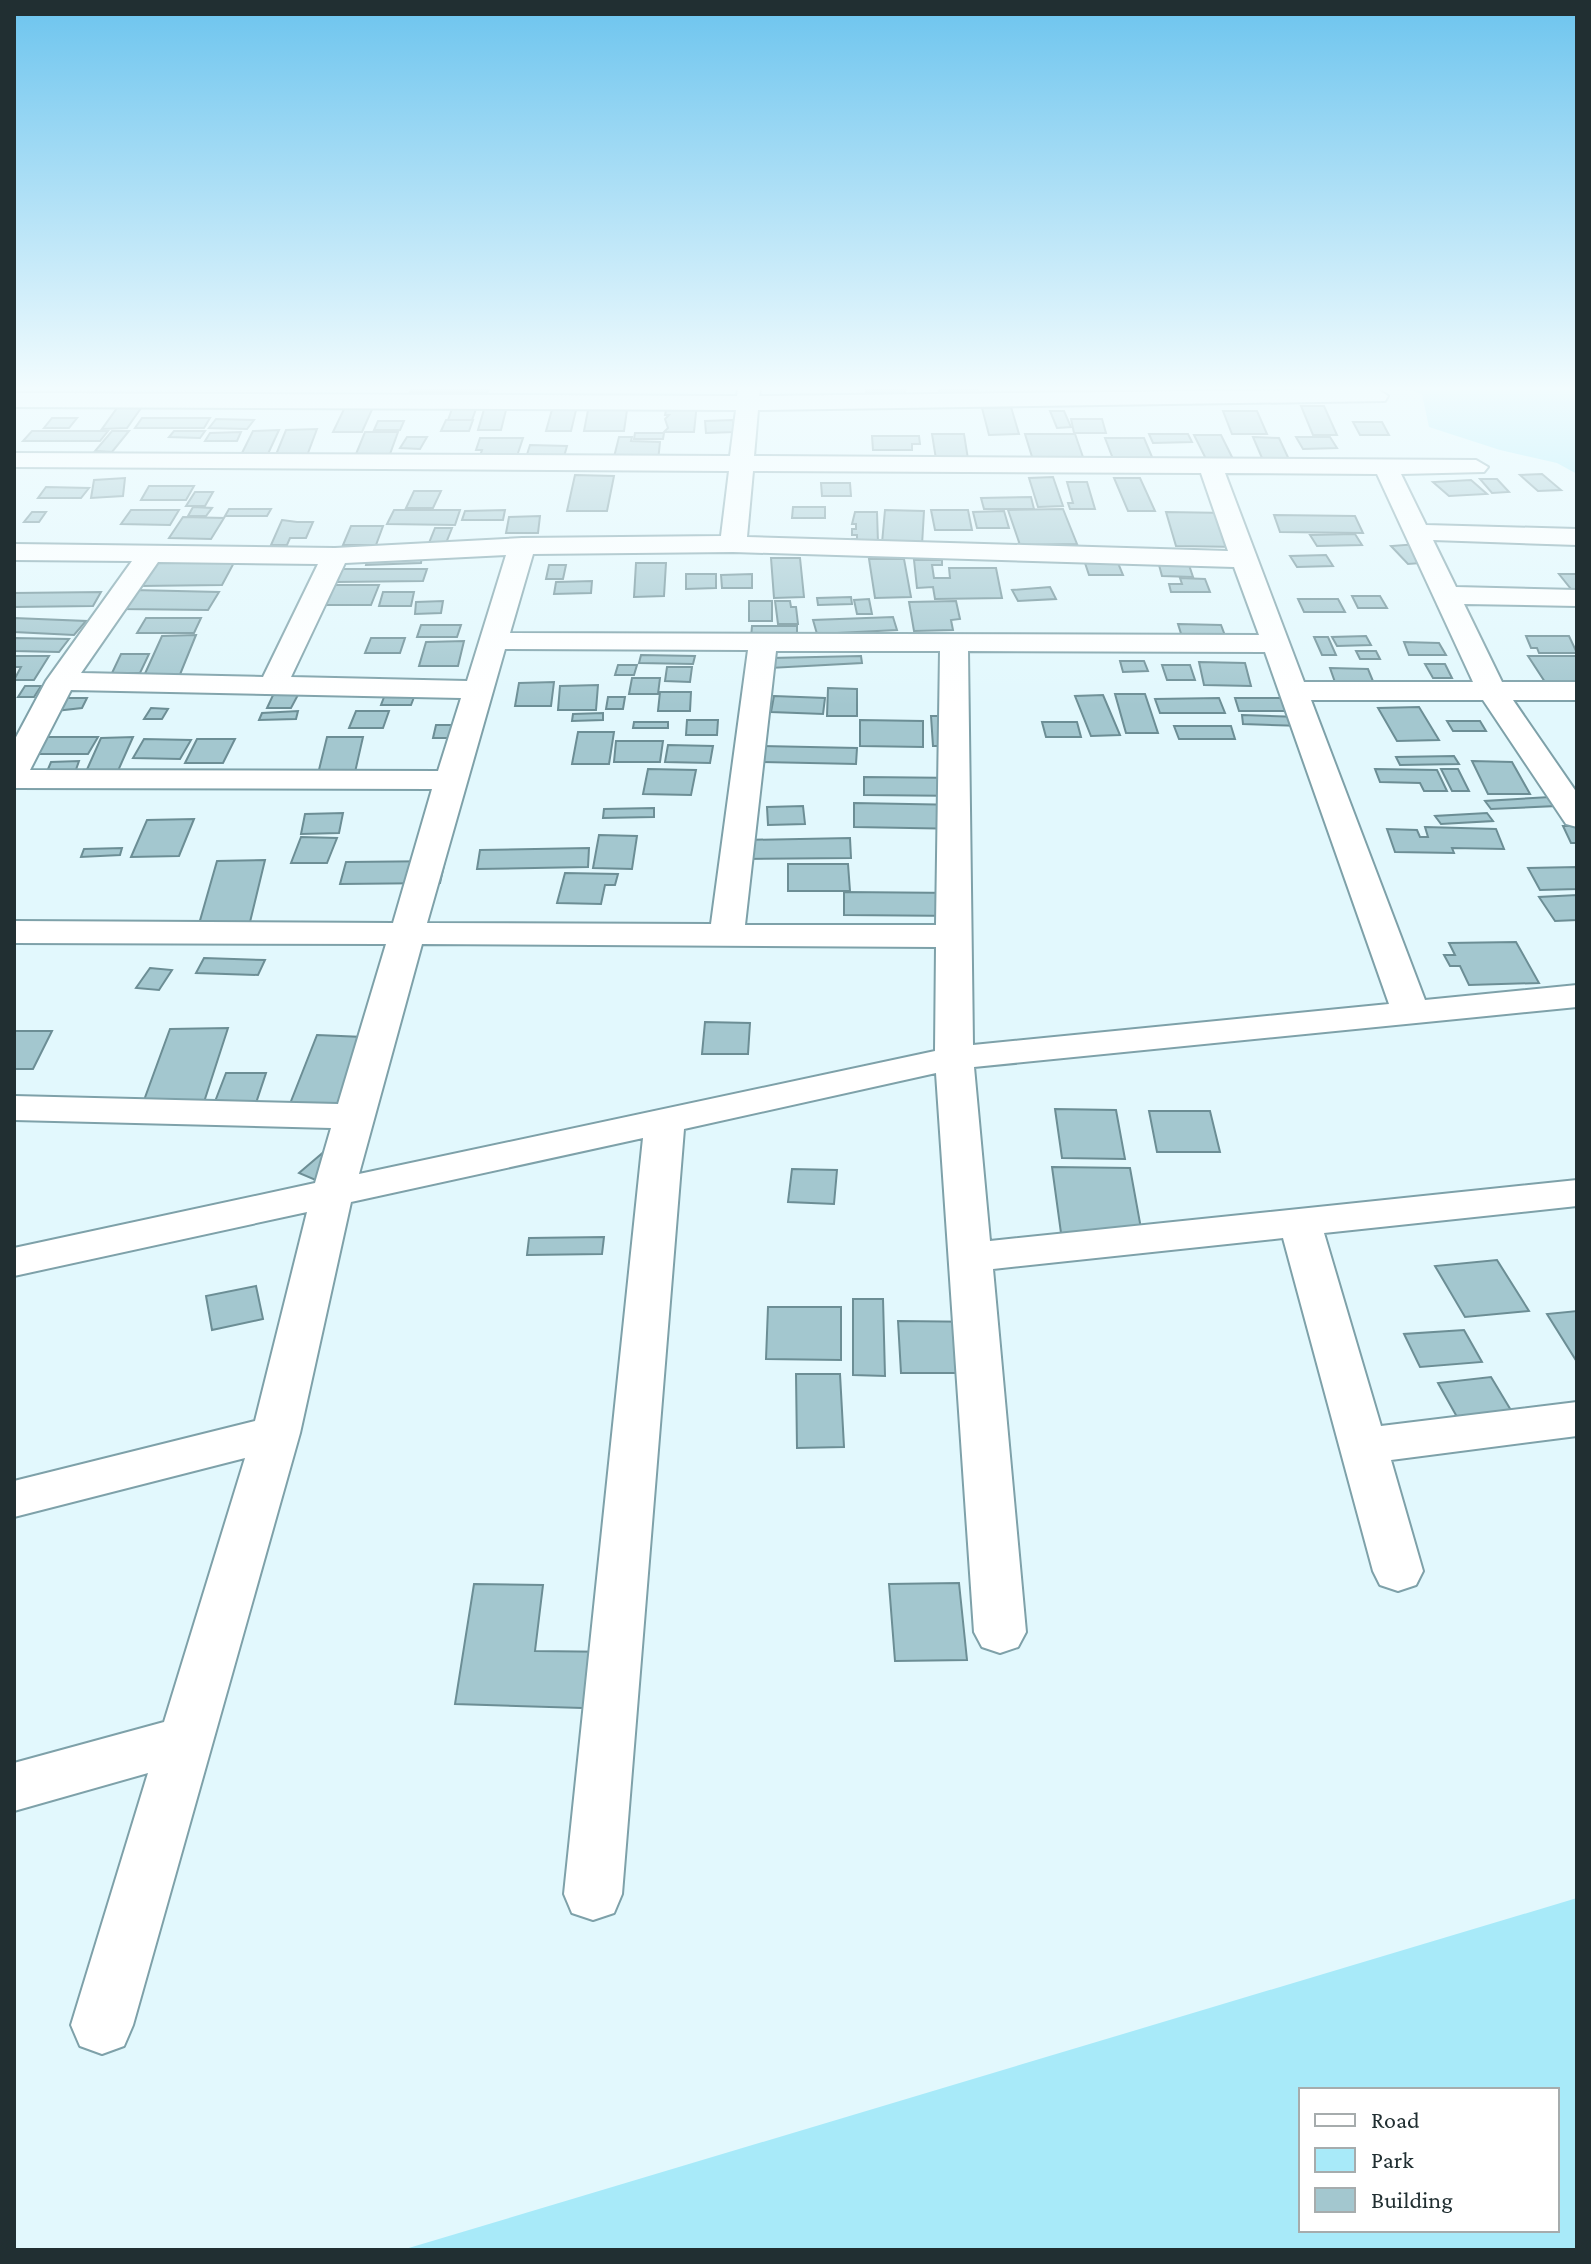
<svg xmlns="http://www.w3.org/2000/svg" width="1591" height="2264" viewBox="0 0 1591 2264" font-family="'Crimson Pro',serif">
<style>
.green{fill:#a8eaf9;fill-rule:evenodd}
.building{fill:#a3c7cf;stroke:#6c8e95;stroke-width:2}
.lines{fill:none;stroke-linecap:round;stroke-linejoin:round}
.minor-casing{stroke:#7ea1a9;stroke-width:4}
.minor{fill:#fff;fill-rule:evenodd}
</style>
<rect width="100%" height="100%" fill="#e2f8fd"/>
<!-- green -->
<g class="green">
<path d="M1405,389H1577V474L1557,463L1500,450L1429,427L1422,394Z"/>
<path d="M1577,1898V2250H402ZM1301,2090H1557V2230H1301Z"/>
</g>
<!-- building -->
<g class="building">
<path d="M412,389H489L487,393L410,392Z"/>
<path d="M866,389H905V394L866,393Z"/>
<path d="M939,389H978L979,394H939Z"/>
<path d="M122,401H146L127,428L102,429Z"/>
<path d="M697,403L694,432H664L668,428L665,419L669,415H665L666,410H671V405Z"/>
<path d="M346,405H374L362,432H333Z"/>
<path d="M485,406H507L501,430H478Z"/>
<path d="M553,406H577L571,431H546Z"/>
<path d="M1301,406H1324L1337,435H1313Z"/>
<path d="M1011,407L1019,434L989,435L982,408Z"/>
<path d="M452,409H476L472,420H448Z"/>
<path d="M588,410H627L624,431H584Z"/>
<path d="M1050,411H1064L1071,427L1057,428Z"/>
<path d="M1223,411H1257L1267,434H1232Z"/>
<path d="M52,418H77L69,428H44Z"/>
<path d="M142,418H210L204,428H135Z"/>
<path d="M216,419L254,420L247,429L209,428Z"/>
<path d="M1071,419H1102L1106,433H1074Z"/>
<path d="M446,420H473L469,431H441Z"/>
<path d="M733,420L734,432L706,433L705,421Z"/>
<path d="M378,421H404L400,430H374Z"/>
<path d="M1353,422H1382L1389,435H1360Z"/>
<path d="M317,429L305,461L273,462L286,430Z"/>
<path d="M279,430L267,456L240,457L253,431Z"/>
<path d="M32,431H108L100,441H23Z"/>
<path d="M112,431H129L112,452L95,451Z"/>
<path d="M174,431H205L200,438L169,437Z"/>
<path d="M241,432L237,441H205L210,433Z"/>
<path d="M365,432H398L390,454H356Z"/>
<path d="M635,433H664L663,439H634Z"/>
<path d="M932,434H964L968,459H936Z"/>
<path d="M1025,434H1075L1084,460H1033Z"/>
<path d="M1149,434H1188L1192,442L1153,443Z"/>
<path d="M1194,435H1221L1235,463H1208Z"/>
<path d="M872,436H919L920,444H912V450H873Z"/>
<path d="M407,437H427L420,449L400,448Z"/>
<path d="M619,437H632L631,441L660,442L658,461H613Z"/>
<path d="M1253,437L1279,438L1292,466L1265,465Z"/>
<path d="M1296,437H1330L1337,448L1303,449Z"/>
<path d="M480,438H523L517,456H480L482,450H476Z"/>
<path d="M1105,438H1144L1155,464H1115Z"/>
<path d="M530,445L567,446L562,464H524Z"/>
<path d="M1542,474L1561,490L1538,491L1520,475Z"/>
<path d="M575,475L614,476L607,511H567Z"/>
<path d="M1053,477L1063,506L1038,507L1029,478Z"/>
<path d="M125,478L123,496L91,498L94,480Z"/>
<path d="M1114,478H1140L1155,511H1128Z"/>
<path d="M1480,479H1497L1509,492L1492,493Z"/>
<path d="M1471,480L1487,494L1449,496L1433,482Z"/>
<path d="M1067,482H1087L1095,509H1070L1068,503H1073Z"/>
<path d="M821,483H850L851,496H822Z"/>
<path d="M149,486H194L186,500H141Z"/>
<path d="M46,487L89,488L81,498H38Z"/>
<path d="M414,491H441L433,508H406Z"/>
<path d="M195,492H213L205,506H186Z"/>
<path d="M1031,497L1034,509H984L981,498Z"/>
<path d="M193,507L212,508L206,516H188Z"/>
<path d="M793,507H825V518H792Z"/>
<path d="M229,509H271L267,516H225Z"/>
<path d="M1063,509L1077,544L1020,545L1008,510Z"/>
<path d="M131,510H179L170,525L121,524Z"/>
<path d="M394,510H460L455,525L387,524Z"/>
<path d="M505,510L503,520H462L465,511Z"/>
<path d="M885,510L924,511L922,545L882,543Z"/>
<path d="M931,510H968L972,530H935Z"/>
<path d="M1004,511L1009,528H977L973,512Z"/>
<path d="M32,512H46L39,522H24Z"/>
<path d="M855,512H877L878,543H852V539H857V535H852V529H856V524H852Z"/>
<path d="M1166,512L1228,513L1240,547L1176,546Z"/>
<path d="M1274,515L1355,516L1363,533L1280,532Z"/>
<path d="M540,516L538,533H506L509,517Z"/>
<path d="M183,517L224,518L211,539L169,538Z"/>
<path d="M282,520L297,522H313L306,538H290L287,545H271Z"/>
<path d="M351,526H383L376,545H343Z"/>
<path d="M435,528H452L444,548H427Z"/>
<path d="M1355,534L1362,545L1317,546L1310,535Z"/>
<path d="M1418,544L1435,562L1408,564L1391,546Z"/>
<path d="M422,555L421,563L366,565L368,556Z"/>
<path d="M1326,555L1333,566L1297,567L1290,556Z"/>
<path d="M157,557H237L222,585L140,586Z"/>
<path d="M771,558H800L804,597L774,598Z"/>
<path d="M869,559H904L911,597L875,598Z"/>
<path d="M914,560H942V565H932L934,578H950L949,568H996L1002,598L935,599L933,587L917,588Z"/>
<path d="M636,563H666L664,596L634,597Z"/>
<path d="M1085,563H1118L1123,575H1089Z"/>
<path d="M549,565H566L563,579H546Z"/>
<path d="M1159,565H1189L1193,577L1162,576Z"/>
<path d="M342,569H427L423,581L337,582Z"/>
<path d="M686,574H716V588L686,589Z"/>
<path d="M752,574V588H722L721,575Z"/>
<path d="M1559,574H1577V589H1571Z"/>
<path d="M1180,578L1205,579L1210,592H1171L1169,584H1182Z"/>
<path d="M592,581L591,593L554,594L556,582Z"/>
<path d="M331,585H379L371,605H323Z"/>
<path d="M1050,587L1056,599L1018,601L1012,590Z"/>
<path d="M134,590L219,592L208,610L121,609Z"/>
<path d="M101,592L93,606L14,607V593Z"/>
<path d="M383,592H414L411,606H379Z"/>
<path d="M1352,596H1380L1387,608H1358Z"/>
<path d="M851,597L852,604L818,605L817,598Z"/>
<path d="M869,599L872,614H857L854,600Z"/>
<path d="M1298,599H1338L1345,612H1304Z"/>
<path d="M443,601L441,613L415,614L416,602Z"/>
<rect x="749" y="601" width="23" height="20"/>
<path d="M775,601H790L791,607H796L798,624H778Z"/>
<path d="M956,601L960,619L951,620L953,630L914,631L909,602Z"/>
<path d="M893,617L897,630L817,634L813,620Z"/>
<path d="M14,618L86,621L74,635L14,632Z"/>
<path d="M146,618H201L194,633H137Z"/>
<path d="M1178,624L1221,625L1227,641L1183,640Z"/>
<path d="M421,625H461L457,637H417Z"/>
<path d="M752,626H797V638H751Z"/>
<path d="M196,635L179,677L143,678L162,636Z"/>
<path d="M1366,636L1371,645L1337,646L1332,637Z"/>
<path d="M1526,636H1569L1577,653H1539L1537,648H1531Z"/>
<path d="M1314,637H1328L1336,655H1322Z"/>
<path d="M14,638L69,639L59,652L14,651Z"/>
<path d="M371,638H405L400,653H365Z"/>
<path d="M464,641L458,666H419L426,642Z"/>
<path d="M1404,642L1439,643L1446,655H1409Z"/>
<path d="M1356,651H1376L1380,659H1360Z"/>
<path d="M121,654H149L140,673H112Z"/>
<path d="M641,655L695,656L693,664L639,663Z"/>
<path d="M14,656H49L34,680H14L21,667H14Z"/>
<path d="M861,656L862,663L770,668V658Z"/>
<path d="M1528,656H1577V682H1545Z"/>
<path d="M1120,661H1144L1148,671L1123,672Z"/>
<path d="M1199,662L1245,663L1251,686L1204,685Z"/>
<path d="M1425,664H1445L1452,678H1433Z"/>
<path d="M618,665H637L634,675H615Z"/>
<path d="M1162,665H1190L1195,680H1167Z"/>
<path d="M667,667H692L690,682L665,681Z"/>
<path d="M1330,668L1368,669L1375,686L1336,685Z"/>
<path d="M632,678H660L658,694H629Z"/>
<path d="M554,682L551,706H515L519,683Z"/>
<path d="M598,685L596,710H558L560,686Z"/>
<path d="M25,686H41L34,697H18Z"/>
<path d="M828,688L857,689V716H827Z"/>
<path d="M386,692H416L411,705H381Z"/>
<path d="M660,692H691L690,711H658Z"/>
<path d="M274,693H299L291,708H267Z"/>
<path d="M1115,694H1145L1158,733H1126Z"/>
<path d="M1103,695L1120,735L1091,736L1075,696Z"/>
<path d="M774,696L825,698L823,714L771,712Z"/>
<path d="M608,697H625L623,709H606Z"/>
<path d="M62,698H87L82,708L55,711Z"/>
<path d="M1219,698L1225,713H1160L1155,699Z"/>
<path d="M1235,698H1299L1304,711H1239Z"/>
<path d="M1419,707L1439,740L1397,741L1378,708Z"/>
<path d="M151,708L168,709L162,719H144Z"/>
<path d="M298,711L296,719L259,720L262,713Z"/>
<path d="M356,711H389L383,728H349Z"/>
<path d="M603,713V720L572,721L573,714Z"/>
<path d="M1242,715L1300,717L1302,726L1243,724Z"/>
<path d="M931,716H955L958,746H933Z"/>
<path d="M687,720H718L717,735H686Z"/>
<path d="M860,720L923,721V747L860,746Z"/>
<path d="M1447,721H1480L1486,731H1453Z"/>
<path d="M634,722H668V728H633Z"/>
<path d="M1042,722H1077L1081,737H1046Z"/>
<path d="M436,725H471L468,738H433Z"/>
<path d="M1174,726H1231L1235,739H1179Z"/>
<path d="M578,732H614L609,764H572Z"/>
<path d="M47,737H98L88,754H36Z"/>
<path d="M133,737L113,782L81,783L101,738Z"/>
<path d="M327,737H363L353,781L316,782Z"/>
<path d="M144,739L191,740L180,759L133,758Z"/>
<path d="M197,739H235L223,763H185Z"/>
<path d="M616,741H663L660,762H614Z"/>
<path d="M668,745L713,746L710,763L665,762Z"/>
<path d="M760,746L857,748L856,764L758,762Z"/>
<path d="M1454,756L1459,764L1400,765L1396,757Z"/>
<path d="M79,761L72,781H43L51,762Z"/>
<path d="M1472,761L1512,762L1530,794H1488Z"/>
<path d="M648,769L696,770L691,795L643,794Z"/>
<path d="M1375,769L1437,770L1447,791H1424L1420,783L1380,782Z"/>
<path d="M1441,769H1458L1469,791H1452Z"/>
<path d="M864,777L963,778L965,796L864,795Z"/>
<path d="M1550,797L1556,806L1491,809L1485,801Z"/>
<path d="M854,803L963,805L965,829L854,827Z"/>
<path d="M803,806L805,824L768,825L767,807Z"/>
<path d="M654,808V817L603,818L604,809Z"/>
<path d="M343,813L339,833L301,834L305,814Z"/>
<path d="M1487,813L1493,821L1441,824L1435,816Z"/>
<path d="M194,819L179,856L131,857L147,820Z"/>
<path d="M1563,826H1577V843H1571Z"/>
<path d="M1425,827L1496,829L1504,849L1452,848L1454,853L1395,852L1387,829L1417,830L1420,837H1428Z"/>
<path d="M599,835L637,836L632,869L593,868Z"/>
<path d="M301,837L337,838L327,863H291Z"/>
<path d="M850,838L851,858L743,859V840Z"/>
<path d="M122,848L120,855L81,857L84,849Z"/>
<path d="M589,848L588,867L477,869L480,850Z"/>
<path d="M265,860L250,922L199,924L217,861Z"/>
<path d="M445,861L440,883L340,884L346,862Z"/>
<path d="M788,864H848L850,891H788Z"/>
<path d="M1577,867V889L1540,890L1528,868Z"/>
<path d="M565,873L618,874L615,885H605L601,904L557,903Z"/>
<path d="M844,892L958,893L960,916L844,915Z"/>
<path d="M1577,895V920L1555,921L1539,897Z"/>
<path d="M1516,942L1539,983L1469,985L1460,966H1450L1444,955H1455L1449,943Z"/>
<path d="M204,958L265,960L258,975L196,973Z"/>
<path d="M150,968L172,970L159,990L136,988Z"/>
<path d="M705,1022L750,1023L748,1054H702Z"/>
<path d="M228,1028L204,1102L143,1103L170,1029Z"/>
<path d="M14,1031H52L33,1069H14Z"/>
<path d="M317,1035L363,1037L334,1115L286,1114Z"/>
<path d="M226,1073H266L253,1112H211Z"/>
<path d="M1055,1109L1116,1110L1125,1159L1062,1158Z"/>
<path d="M1149,1111H1210L1220,1152H1157Z"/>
<path d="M333,1144L318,1181L299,1173Z"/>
<path d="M1052,1167L1130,1168L1142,1234L1061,1233Z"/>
<path d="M792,1169L837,1170L834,1204L788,1202Z"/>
<path d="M604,1237L602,1254L527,1255L529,1238Z"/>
<path d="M1497,1260L1529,1311L1465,1317L1435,1266Z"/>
<path d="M256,1286L263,1319L212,1330L206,1296Z"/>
<path d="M853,1299H883L885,1376L853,1375Z"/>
<path d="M768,1307H841V1360L766,1359Z"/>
<path d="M1577,1311V1362L1547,1314Z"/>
<path d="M898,1321L988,1322L993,1373H901Z"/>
<path d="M1464,1330L1482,1362L1420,1367L1404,1334Z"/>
<path d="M796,1374H840L844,1447L797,1448Z"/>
<path d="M1491,1377L1521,1427L1466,1433L1438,1383Z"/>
<path d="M959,1583L967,1660L895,1661L889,1584Z"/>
<path d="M474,1584L543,1585L535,1651L620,1652L615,1709L455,1704Z"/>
</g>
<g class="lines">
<defs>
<path id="minor" d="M738,389H760L759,396L1377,389L1388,396L1385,401L758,410L754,456L1476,460L1488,467L1484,472L1401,474L1426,525L1577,529V545L1433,540L1456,587L1577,590V606L1464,604L1502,682H1577V700H1513L1577,793V827L1566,824L1483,700H1311L1425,1000L1577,985V1007L974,1067L990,1241L1577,1180V1206L1324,1233L1381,1426L1577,1402V1436L1391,1460L1423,1571L1416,1585L1398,1591L1380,1585L1373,1571L1283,1238L993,1269L1026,1632L1018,1647L1000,1653L982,1647L974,1632L936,1073L684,1129L622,1894L614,1913L593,1920L572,1913L564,1894L643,1138L351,1202L300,1433L133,2025L124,2046L102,2054L80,2046L71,2025L148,1773L14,1811V1763L164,1722L245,1458L14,1517V1481L255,1421L307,1212L14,1276V1248L315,1183L331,1128L14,1120V1096L338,1104L386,944L14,943V921L393,923L432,789L14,788V741L46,681L132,561L14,560V544L335,548L522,538L721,536L729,471L14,467V453L730,456L736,410L14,407V393L737,396ZM753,471L1201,473L1228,551L747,537ZM1225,473L1377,474L1473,682H1304ZM733,552L1234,567L1259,635L510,633L533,554ZM506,555L467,681L291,677L345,563ZM158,562L318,564L263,677L81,673ZM505,649L748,650L711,924L427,923ZM776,651H940L936,925H745ZM968,651L1265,652L1389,1004L973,1045ZM71,690L461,698L438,771L30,770ZM422,944L936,947L935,1051L359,1174Z"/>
</defs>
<!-- minor casing -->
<use href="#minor" class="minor-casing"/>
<!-- minor -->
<use href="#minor" class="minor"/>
</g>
<!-- sky -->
<linearGradient id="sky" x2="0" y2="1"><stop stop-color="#6cc4ee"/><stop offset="0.55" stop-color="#f2fcfe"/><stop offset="1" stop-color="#f2fcfe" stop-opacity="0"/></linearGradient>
<rect width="1591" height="706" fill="url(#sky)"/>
<!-- border -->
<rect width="1591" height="2264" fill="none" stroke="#212f32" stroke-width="32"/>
<!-- legend -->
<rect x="1299" y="2088" width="260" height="144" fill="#ffffff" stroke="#a6acad" stroke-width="2"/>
<rect x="1315" y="2114" width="40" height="12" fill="#ffffff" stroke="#a6acad" stroke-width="2"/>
<text x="1371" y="2128" font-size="24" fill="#212f32">Road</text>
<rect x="1315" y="2148" width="40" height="24" fill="#a8eaf9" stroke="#a6acad" stroke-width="2"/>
<text x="1371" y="2168" font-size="24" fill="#212f32">Park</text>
<rect x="1315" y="2188" width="40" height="24" fill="#a3c7cf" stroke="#a6acad" stroke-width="2"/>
<text x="1371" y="2208" font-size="24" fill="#212f32">Building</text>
</svg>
